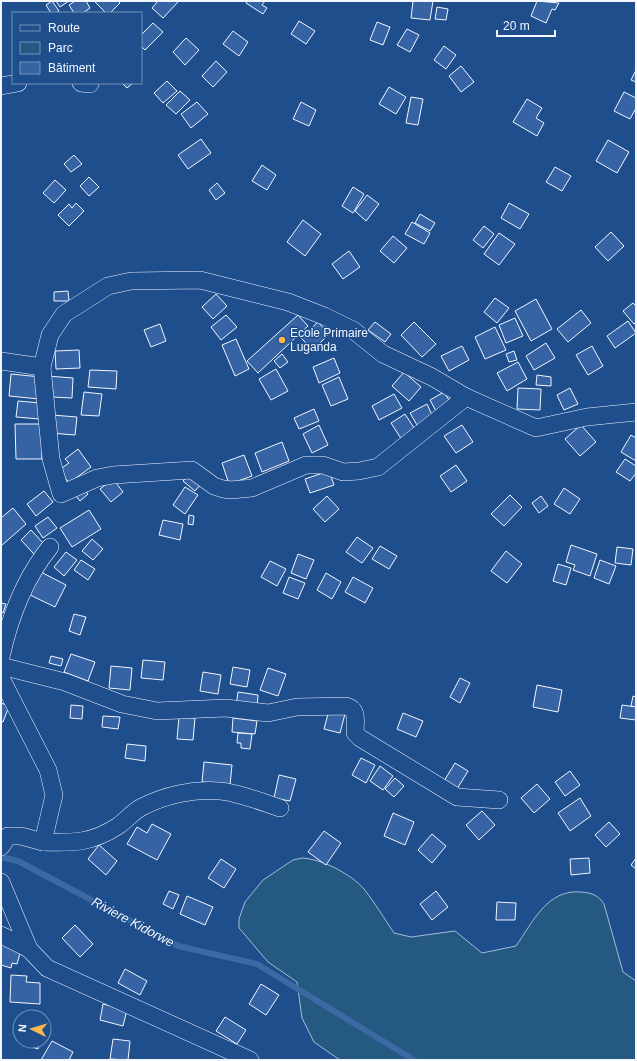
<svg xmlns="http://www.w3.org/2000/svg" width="637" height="1061" viewBox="0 0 637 1061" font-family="Arial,sans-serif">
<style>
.green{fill:#245a82;stroke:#a8bbd7}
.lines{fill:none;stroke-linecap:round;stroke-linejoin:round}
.stream{stroke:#3b69a3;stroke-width:6}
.building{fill:#3563a3;stroke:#f2f6ff}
.minor-casing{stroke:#f2f6ff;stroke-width:18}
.minor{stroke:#1f4e8c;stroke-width:17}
.poi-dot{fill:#ffb74d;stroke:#1f4e8c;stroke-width:1.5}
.labels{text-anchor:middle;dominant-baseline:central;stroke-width:3;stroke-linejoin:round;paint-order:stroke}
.poi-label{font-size:12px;fill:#f2f6ff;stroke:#1f4e8c;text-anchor:start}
.water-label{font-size:13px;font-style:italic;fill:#f2f6ff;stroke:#1f4e8c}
</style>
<rect width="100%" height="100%" fill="#1f4e8c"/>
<!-- green -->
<path class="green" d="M302,858C322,859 351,874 364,889C375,903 384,918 394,933L411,937L455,931L482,953L516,946C533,922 547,889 581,892C592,893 598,895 604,904L623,972L636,981V1060H340L314,1042L302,1018L297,982L268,962L239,928V919L245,902L263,880L293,860Z"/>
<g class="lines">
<!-- stream -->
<path class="stream" d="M1,857L18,861L178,946L257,964L414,1060"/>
</g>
<!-- building -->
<g class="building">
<path d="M52,1L59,11L56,13H51L46,5Z"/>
<path d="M56,1H69L60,7Z"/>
<path d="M75,1H86L90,8L83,13H74L69,5Z"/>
<path d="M94,1H118L120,3L110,13H106Z"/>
<path d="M158,1H177L178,2L163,18L152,8Z"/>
<path d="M247,1H265L262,5L267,8L263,14L246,3Z"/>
<path d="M413,1H433L430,20L411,18Z"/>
<path d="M537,1L559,3L555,10L552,9L546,23L531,16Z"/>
<path d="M437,7L448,9L446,20L435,19Z"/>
<path d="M299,21L315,31L306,44L291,34Z"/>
<path d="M377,22L390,27L383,45L370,40Z"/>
<path d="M153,23L163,32L145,50L141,46V35Z"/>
<path d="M407,29L419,35L410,52L397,45Z"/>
<path d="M233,31L248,42L239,56L223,44Z"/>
<path d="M186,38L199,50L185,65L173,52Z"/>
<path d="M444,46L456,55L446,69L434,60Z"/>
<path d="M216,61L227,72L213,87L202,76Z"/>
<path d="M461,66L474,82L461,92L449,76Z"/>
<path d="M636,70V82L631,80Z"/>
<path d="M167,81L177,91L163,103L154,93Z"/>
<path d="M122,83H133L127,88Z"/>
<path d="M389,87L406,97L396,114L379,104Z"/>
<path d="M180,91L190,100L176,114L166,105Z"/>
<path d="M624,92L636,98V108L630,119L614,111Z"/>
<path d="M411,97L423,99L418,125L406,123Z"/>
<path d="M527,99L542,108L536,118L544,123L537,136L513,122Z"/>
<path d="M197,102L208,114L191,128L181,114Z"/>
<path d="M301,102L316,110L309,126L293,119Z"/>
<path d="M201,139L211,153L188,169L178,155Z"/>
<path d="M608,140L629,152L617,173L596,161Z"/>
<path d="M74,155L82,164L71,172L64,164Z"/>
<path d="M262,165L276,175L267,190L252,181Z"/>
<path d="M555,167L571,176L562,191L546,182Z"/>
<path d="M89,177L99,187L89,196L80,186Z"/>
<path d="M55,180L66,190L54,203L43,193Z"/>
<path d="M217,183L225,193L216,200L209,190Z"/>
<path d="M353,187L364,194L353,213L342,206Z"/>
<path d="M367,195L379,204L366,221L355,211Z"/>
<path d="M76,203L84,211L69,226L58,215L69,204L72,208Z"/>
<path d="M509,203L529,214L520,229L501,218Z"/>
<path d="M420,214L435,223L430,231L415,223Z"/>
<path d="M303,220L321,234L305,256L287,242Z"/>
<path d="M412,222L430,233L424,244L405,234Z"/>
<path d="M484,226L494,234L483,248L473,240Z"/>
<path d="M611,232L624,246L608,261L595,247Z"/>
<path d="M499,233L515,244L499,265L484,254Z"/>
<path d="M393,236L407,248L394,263L380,251Z"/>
<path d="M349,251L360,267L343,279L332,264Z"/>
<path d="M68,291L69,301H54V292Z"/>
<path d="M216,294L227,306L213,319L202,307Z"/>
<path d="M495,298L509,308L497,323L484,312Z"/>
<path d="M536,299L552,329L531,341L515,311Z"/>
<path d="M633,303L636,306V322L634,324L623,311Z"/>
<path d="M581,310L591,323L568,342L557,329Z"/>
<path d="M226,315L237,327L221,340L211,327Z"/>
<path d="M298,315L308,326L258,373L247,361Z"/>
<path d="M515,318L523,336L506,343L499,325Z"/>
<path d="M628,321L636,333L615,348L607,336Z"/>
<path d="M318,322L329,334L313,350L301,338Z"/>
<path d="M375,322L391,334L385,342L368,330Z"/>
<path d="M414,322L436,344L422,357L401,335Z"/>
<path d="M160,324L166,341L151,347L144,330Z"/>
<path d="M495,327L506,350L485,359L475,337Z"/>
<path d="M236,339L249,369L235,376L222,345Z"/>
<path d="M546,343L555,358L534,370L526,356Z"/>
<path d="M462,346L469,360L449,371L441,356Z"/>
<path d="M592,346L603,366L588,375L576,355Z"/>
<path d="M79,350L80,368L56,369L55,351Z"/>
<path d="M514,351L517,360L509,362L506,354Z"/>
<path d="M282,354L288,362L280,368L274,361Z"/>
<path d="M334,358L340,373L319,383L313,367Z"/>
<path d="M518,362L527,379L507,391L497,373Z"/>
<path d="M276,369L288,391L271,400L259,379Z"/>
<path d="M90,370L117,371L116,389L88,387Z"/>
<path d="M404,372L421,387L409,401L392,386Z"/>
<path d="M11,374L41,377L39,399L9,396Z"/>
<path d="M537,375L551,377V386L536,385Z"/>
<path d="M47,376L73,378L72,398L52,397L53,391L45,390Z"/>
<path d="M339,377L348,399L331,406L322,385Z"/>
<path d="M518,388L541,389L540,410L517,409Z"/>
<path d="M570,388L578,404L564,410L557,395Z"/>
<path d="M84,392L102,394L99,416L81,415Z"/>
<path d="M444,392L452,405L437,413L430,400Z"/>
<path d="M394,394L402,408L379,420L372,406Z"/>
<path d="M18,401L41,403L39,419L16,417Z"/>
<path d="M427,404L433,417L417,425L410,413Z"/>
<path d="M314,409L319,421L299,429L294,418Z"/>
<path d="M405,414L416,431L402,440L391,423Z"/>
<path d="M52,415L77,417L75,435L50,433Z"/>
<path d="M15,424H42V459H16Z"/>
<path d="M319,425L328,445L312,453L303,434Z"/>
<path d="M462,425L473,442L456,453L444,436Z"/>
<path d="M581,425L596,442L580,456L565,439Z"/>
<path d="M631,435L636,438V461L621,452Z"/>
<path d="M282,442L289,461L262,472L255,453Z"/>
<path d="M78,449L91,467L69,483L59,470L69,463L65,459Z"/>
<path d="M244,455L252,476L229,484L222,463Z"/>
<path d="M625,459L636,466V473L630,481L616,472Z"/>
<path d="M456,465L467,481L451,492L440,476Z"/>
<path d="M329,471L334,485L310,493L305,479Z"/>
<path d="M189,474L201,484L195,491L183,481Z"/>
<path d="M113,479L123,492L111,502L100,489Z"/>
<path d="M185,487L198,495L185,514L173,505Z"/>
<path d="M83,488L88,494L80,501L75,495Z"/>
<path d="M564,488L580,499L570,514L554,504Z"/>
<path d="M44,491L53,502L36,516L27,504Z"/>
<path d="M510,495L522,507L504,526L491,514Z"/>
<path d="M327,496L339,509L325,522L313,509Z"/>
<path d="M541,496L548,506L539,513L532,503Z"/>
<path d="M13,508L26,524L1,546V518Z"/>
<path d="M89,510L101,529L72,547L60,528Z"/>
<path d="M189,515L194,516L193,525L188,524Z"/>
<path d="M48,517L57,528L43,538L35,526Z"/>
<path d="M163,520L183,524L180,540L159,535Z"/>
<path d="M31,530L44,544L34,554L21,540Z"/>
<path d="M357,537L373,548L362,563L346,552Z"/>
<path d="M92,539L103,549L93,560L82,551Z"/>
<path d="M571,545L597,554L590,576L573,570L575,565L566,562Z"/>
<path d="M380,546L397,556L389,569L372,559Z"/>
<path d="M617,547L633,549L631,565L615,563Z"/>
<path d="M506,551L522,564L507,583L491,571Z"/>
<path d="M66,552L77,560L64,576L54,567Z"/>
<path d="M298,554L314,560L306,579L291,573Z"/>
<path d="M81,560L95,569L88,580L74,570Z"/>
<path d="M600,560L616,566L609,584L594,578Z"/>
<path d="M270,561L286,569L277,586L261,577Z"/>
<path d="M558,564L571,568L566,585L553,581Z"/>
<path d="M37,570L66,585L55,607L26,593Z"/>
<path d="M326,573L341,582L332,599L317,590Z"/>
<path d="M289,577L305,583L298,599L283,593Z"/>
<path d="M353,577L373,588L365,603L345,592Z"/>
<path d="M1,603L6,604L3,613L1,612Z"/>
<path d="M74,614L86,617L80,635L69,631Z"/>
<path d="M71,654L95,662L88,681L64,672Z"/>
<path d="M51,656L63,659L61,666L49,663Z"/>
<path d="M143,660L165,662L163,680L141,678Z"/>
<path d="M111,666L132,668L130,690L109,688Z"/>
<path d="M233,667L250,670L247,687L230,684Z"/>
<path d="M268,668L286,674L278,696L260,690Z"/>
<path d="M203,672L221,675L218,694L200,691Z"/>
<path d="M460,678L470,683L460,703L450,697Z"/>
<path d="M537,685L562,690L558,712L533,707Z"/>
<path d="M238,692L258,695L257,708L236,706Z"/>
<path d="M633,696L636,697V707L631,706Z"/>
<path d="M1,703L9,706L3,722L1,721Z"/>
<path d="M71,705L83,706L82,719L70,718Z"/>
<path d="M622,705L636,707V720L620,718Z"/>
<path d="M329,710L345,714L340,733L324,729Z"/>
<path d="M403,713L423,721L416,737L397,729Z"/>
<path d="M103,716L120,717L118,729L102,727Z"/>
<path d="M179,717L195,718L193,740L177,739Z"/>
<path d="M233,718L257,721L255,734L232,732Z"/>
<path d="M238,733L252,734L250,749L241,748V743H237Z"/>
<path d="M127,744L146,746L145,761L125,758Z"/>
<path d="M361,758L375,765L366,783L352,775Z"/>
<path d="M204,762L232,765L230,785L202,782Z"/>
<path d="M455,763L468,771L457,789L444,781Z"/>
<path d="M380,766L393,776L383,790L370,781Z"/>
<path d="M570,771L580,785L565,796L555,782Z"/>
<path d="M279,775L296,779L290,801L274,798Z"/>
<path d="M395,778L404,786L394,797L385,789Z"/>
<path d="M537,784L550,799L534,813L521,798Z"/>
<path d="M580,798L591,816L570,831L558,813Z"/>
<path d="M482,811L495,825L479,840L466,825Z"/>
<path d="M393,813L414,822L405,845L384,836Z"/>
<path d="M609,822L620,834L606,847L595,835Z"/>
<path d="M152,824L171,834L157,860L127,844L137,827L147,833Z"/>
<path d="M324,831L341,843L326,865L308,852Z"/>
<path d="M432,834L446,846L432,863L418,850Z"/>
<path d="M99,845L117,861L106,875L88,859Z"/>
<path d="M589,858L590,873L571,875L570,859Z"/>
<path d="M636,858V869L631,865Z"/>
<path d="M221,859L236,869L224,888L208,878Z"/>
<path d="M169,891L179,895L173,909L163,904Z"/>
<path d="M436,891L448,907L432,920L420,904Z"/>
<path d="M187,896L213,907L205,925L180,914Z"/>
<path d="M497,902L516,903L515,920H496Z"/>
<path d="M75,925L93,944L80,957L62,938Z"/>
<path d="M1,940L22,946L17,964L12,963L11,968L1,965Z"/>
<path d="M125,969L147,981L140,995L118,983Z"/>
<path d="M11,975L27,976L26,982L40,983V1004L10,1002Z"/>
<path d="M261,984L279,995L266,1015L249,1004Z"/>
<path d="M103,1004L127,1010L123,1026L100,1020Z"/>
<path d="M225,1017L246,1030L237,1044L216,1031Z"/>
<path d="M113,1039L130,1041L128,1060L110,1059Z"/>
<path d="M30,1041H40L38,1049L29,1046Z"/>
<path d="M52,1041L73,1052L69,1060H41Z"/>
</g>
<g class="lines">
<defs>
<g id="minor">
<path d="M81,83L90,84"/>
<path d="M1,86L18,83"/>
<path d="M1,361L42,367L51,459L61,494L97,478L113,475L192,470L214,486L223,489L231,490L252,488L306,465H323L343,472L359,471L378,467L466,397"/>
<path d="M42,367L50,335L64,314L108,286L131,281L200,280L288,302L324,316L353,330L383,354L432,377L466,397L536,428L587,417L636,412"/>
<path d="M1,657C10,616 24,579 50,547"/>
<path d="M1,666L65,682L122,704L157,711L226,708L268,713L297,707L346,706C359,709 355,722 355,733L360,738L457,797L499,800"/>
<path d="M1,678L48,770L54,795L43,842L21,836H8L1,847"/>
<path d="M43,842C74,843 92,843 118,826C127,820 133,811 142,807C165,795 193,789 219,791C237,792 262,802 280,808"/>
<path d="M1,882L29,949L47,968L250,1060"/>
<path d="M1,935L29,949"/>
</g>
</defs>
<!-- minor casing -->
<use href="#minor" class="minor-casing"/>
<!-- minor -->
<use href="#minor" class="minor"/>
</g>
<!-- markers -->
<circle class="poi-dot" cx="282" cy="340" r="4"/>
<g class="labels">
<!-- poi labels -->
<g class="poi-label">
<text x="290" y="333">Ecole Primaire<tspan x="290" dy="14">Luganda</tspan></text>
</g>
<!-- water labels -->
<g class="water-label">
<text transform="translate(133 922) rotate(28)">Riviere Kidorwe</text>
</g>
</g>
<!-- border -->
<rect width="637" height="1061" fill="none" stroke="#f2f6ff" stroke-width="4"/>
<!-- legend -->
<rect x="12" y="12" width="130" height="72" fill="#1f4e8c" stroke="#7391ba"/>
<rect x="20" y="25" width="20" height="6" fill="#1f4e8c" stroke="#7391ba"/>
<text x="48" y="32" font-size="12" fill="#f2f6ff">Route</text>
<rect x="20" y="42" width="20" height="12" fill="#245a82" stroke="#7391ba"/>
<text x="48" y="52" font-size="12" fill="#f2f6ff">Parc</text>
<rect x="20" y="62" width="20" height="12" fill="#3563a3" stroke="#7391ba"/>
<text x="48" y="72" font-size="12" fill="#f2f6ff">Bâtiment</text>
<!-- north arrow -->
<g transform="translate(32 1029) rotate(275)"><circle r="19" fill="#1f4e8c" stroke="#7391ba"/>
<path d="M0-3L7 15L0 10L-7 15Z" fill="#ffb74d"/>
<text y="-6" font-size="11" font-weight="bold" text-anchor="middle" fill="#f2f6ff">N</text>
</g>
<!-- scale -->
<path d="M497 30v6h58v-6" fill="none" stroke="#f2f6ff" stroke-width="2"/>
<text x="503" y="30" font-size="12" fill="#f2f6ff" stroke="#1f4e8c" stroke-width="3" paint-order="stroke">20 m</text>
</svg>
